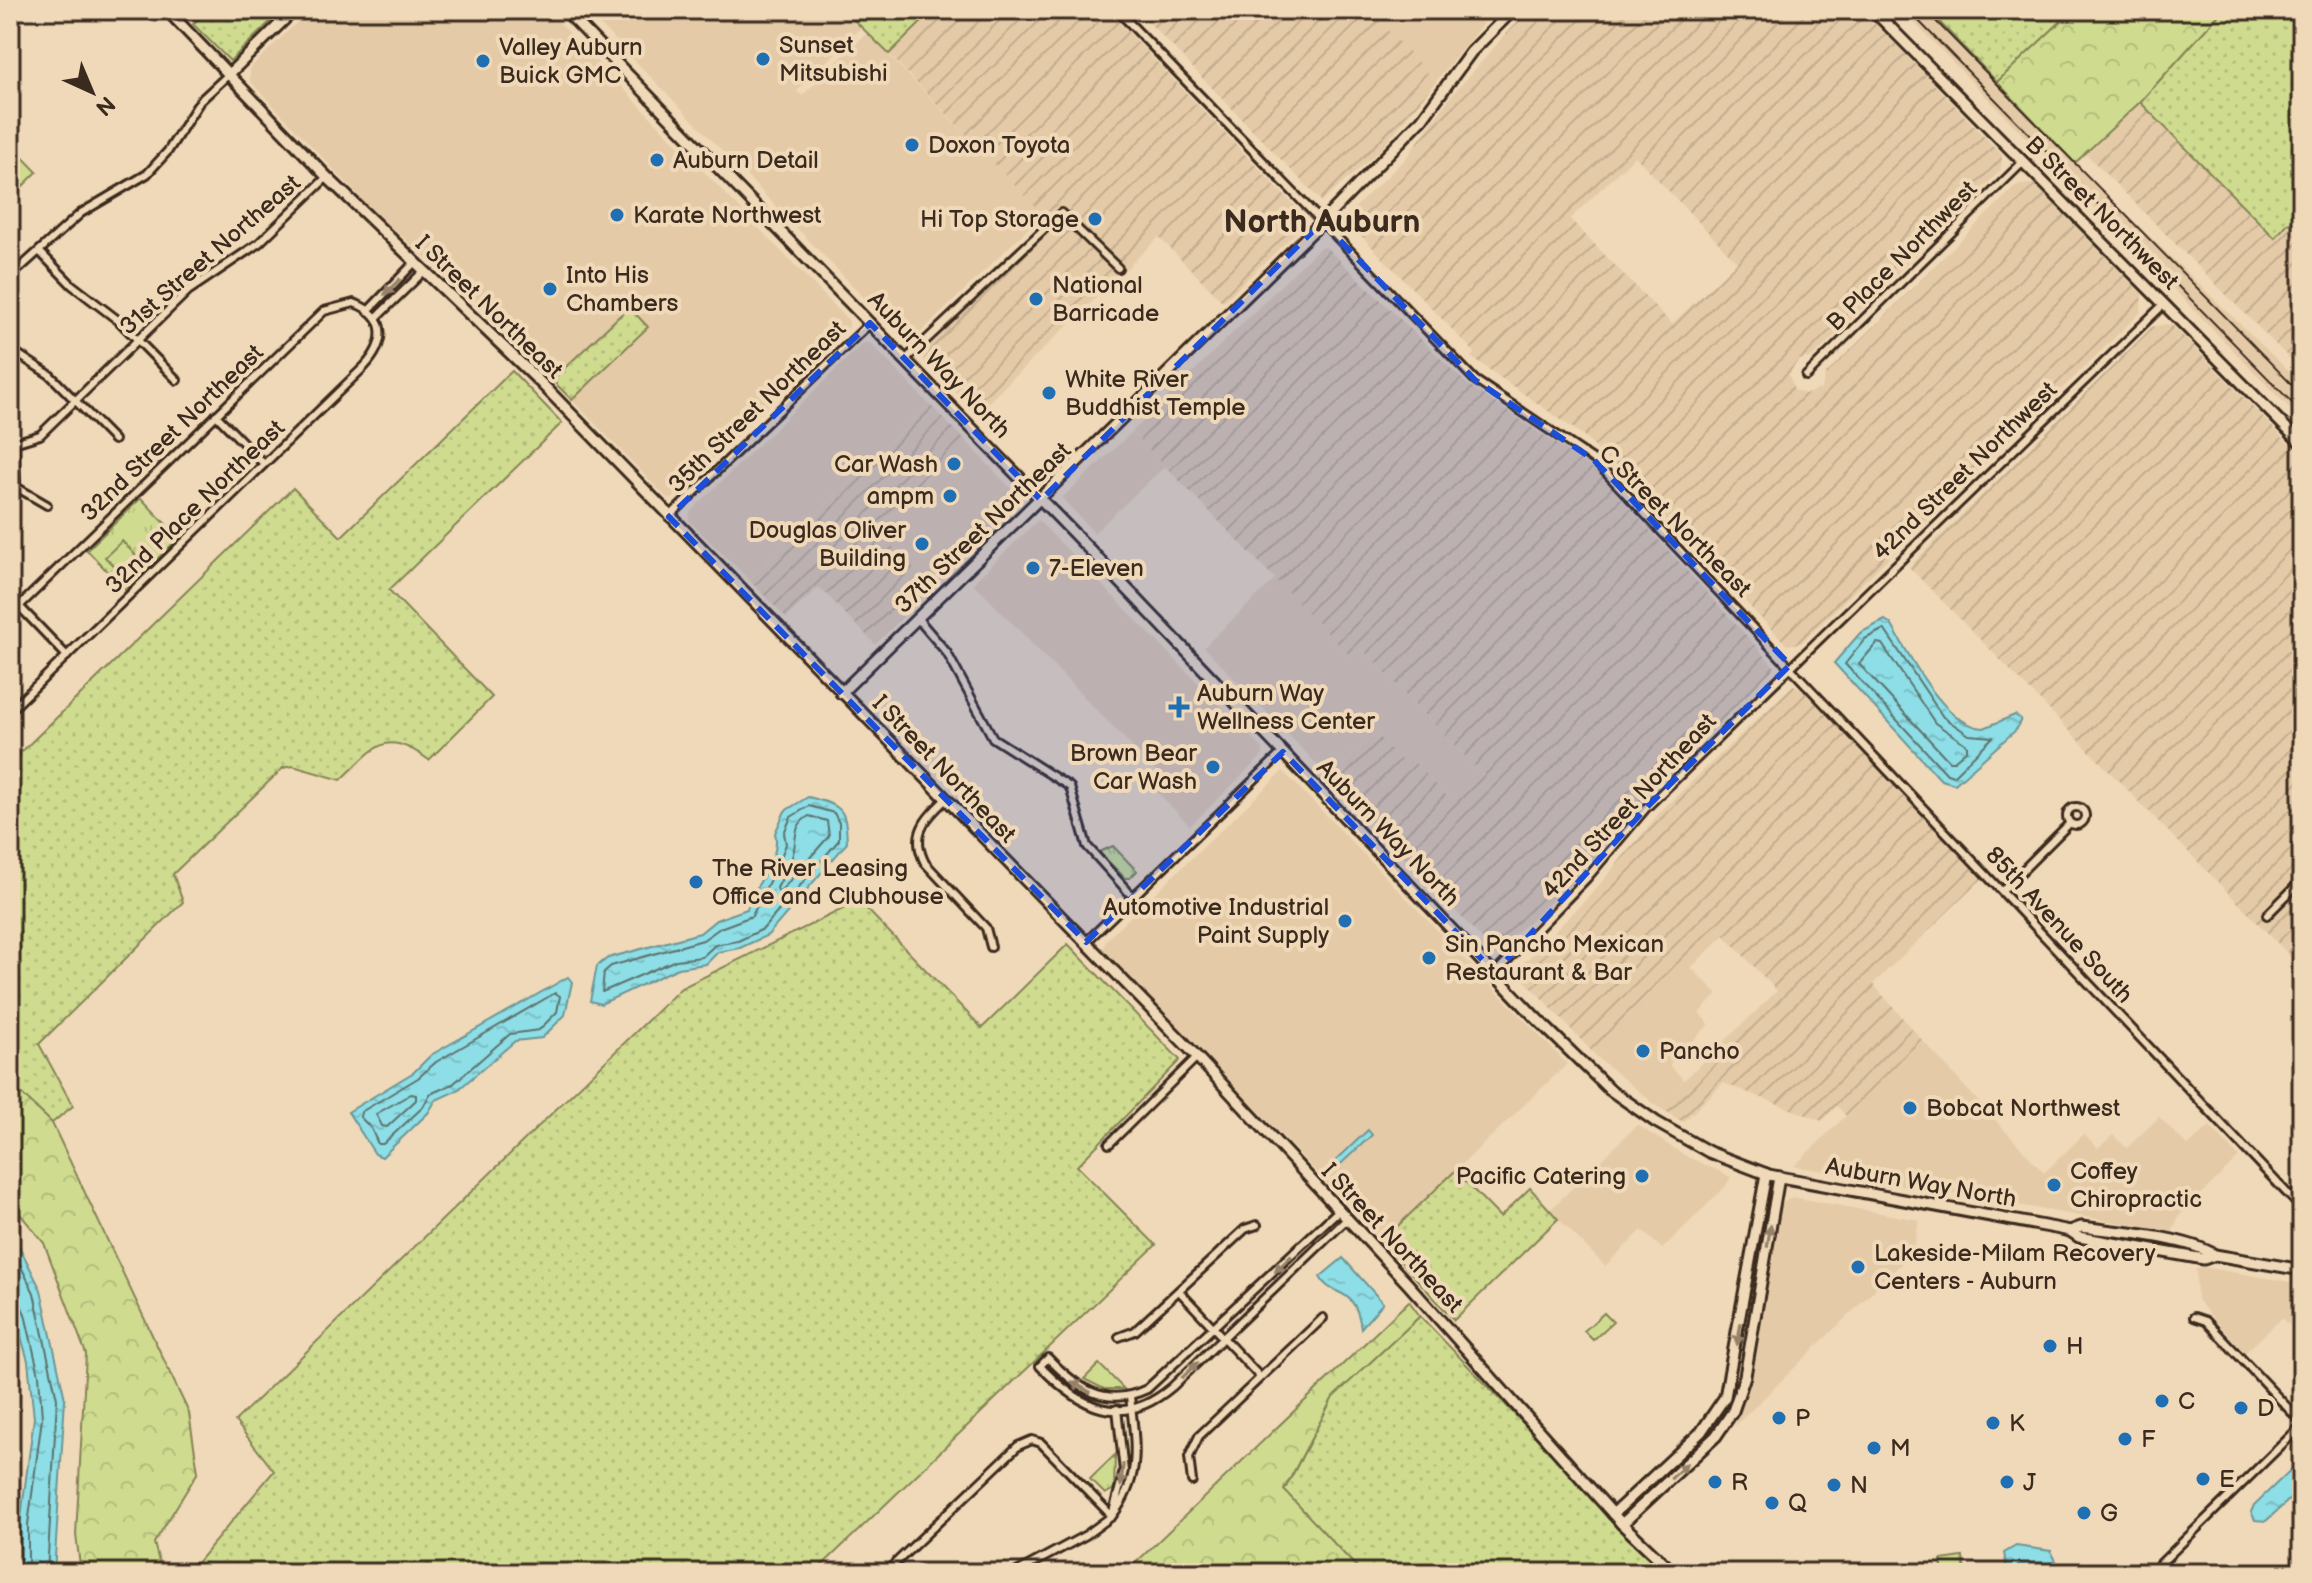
<svg xmlns="http://www.w3.org/2000/svg" width="2312" height="1583" viewBox="0 0 2312 1583" font-family="'Balsamiq Sans',sans-serif">
<style>
.built{fill:#e4caa7}
.industrial{fill:url(#industrial-furrows);fill-rule:evenodd}
.grass{fill:url(#grass-dots);stroke:#858356;stroke-width:2}
.forest{fill:url(#forest-crowns);stroke:#858356;stroke-width:2}
.park{fill:url(#park-tufts);stroke:#858356;stroke-width:2}
.pitch{fill:#cfdc8f;stroke:#858356;stroke-width:2}
.water{fill:url(#water-ripples);stroke:#6c9696;stroke-width:2}
.lines{fill:none;stroke-linecap:round;stroke-linejoin:round}
.shore{stroke:#5c726e;stroke-width:2}
.street-casing{stroke:#3b2a1e;stroke-width:12}
.secondary-casing{stroke:#3b2a1e;stroke-width:15}
.street{stroke:#f0d9b8;stroke-width:6}
.secondary{stroke:#f0d9b8;stroke-width:9}
.rail{stroke:#3b2a1e;stroke-width:2}
.oneway{fill:#96826b}
.marked{fill:#1d4ed8;fill-opacity:0.2;stroke:#1d4ed8;stroke-width:6;stroke-dasharray:16 10;stroke-linejoin:round}
.poi-dot{fill:#1f6fb2;stroke:#f0d9b8;stroke-width:3}
.labels{text-anchor:middle;dominant-baseline:central;stroke-width:8;stroke-linejoin:round;paint-order:stroke}
.poi-label{font-size:24px;fill:#3b2a1e;stroke:#f0d9b8;text-anchor:start}
.street-label{font-size:24px;fill:#3b2a1e;stroke:#f0d9b8}
.district-label{font-size:32px;font-weight:bold;fill:#3b2a1e;stroke:#f0d9b8}
</style>
<defs>
<pattern id="industrial-furrows" width="10" height="10" patternUnits="userSpaceOnUse" patternTransform="scale(2)"><rect width="10" height="10" fill="#e4caa7"/><path d="M-1 1l2-2M0 10L10 0M9 11l2-2" fill="none" stroke="#c4ae8f"/></pattern>
<pattern id="grass-dots" width="8" height="8" patternUnits="userSpaceOnUse" patternTransform="scale(2)"><rect width="8" height="8" fill="#cfdc8f"/><path d="M2 2h.1M6 6h.1" fill="none" stroke="#b3bd7b" stroke-width="1.8" stroke-linecap="round"/></pattern>
<pattern id="forest-crowns" width="20" height="18" patternUnits="userSpaceOnUse" patternTransform="scale(2)"><rect width="20" height="18" fill="#cfdc8f"/><path d="M2 6a3 3 0 1 1 6 0M12 15a3 3 0 1 1 6 0" fill="none" stroke="#b3bd7b"/></pattern>
<pattern id="park-tufts" width="24" height="20" patternUnits="userSpaceOnUse" patternTransform="scale(2)"><rect width="24" height="20" fill="#cfdc8f"/><path d="M3 7l-1-3M5 7V3M7 7l1-3M15 17l-1-3M17 17v-4M19 17l1-3" fill="none" stroke="#b3bd7b"/></pattern>
<pattern id="water-ripples" width="26" height="14" patternUnits="userSpaceOnUse" patternTransform="scale(2)"><rect width="26" height="14" fill="#8ddee6"/><path d="M2 4q2-2 4 0t4 0M15 11q2-2 4 0t4 0" fill="none" stroke="#7bbfc5"/></pattern>
</defs>
<rect width="100%" height="100%" fill="#f0d9b8"/>
<filter id="ink" filterUnits="userSpaceOnUse"><feTurbulence type="fractalNoise" baseFrequency=".0125" numOctaves="2"/><feDisplacementMap in="SourceGraphic" scale="16" xChannelSelector="R" yChannelSelector="G"/><feConvolveMatrix kernelMatrix="1 2 1 2 8 2 1 2 1" color-interpolation-filters="sRGB"/></filter>
<g filter="url(#ink)">
<!-- built -->
<g class="built">
<path d="M310,10H547L849,321V327L672,499L667,498L572,400L648,327L629,307L552,380L482,307L375,213L250,81V68Z"/>
<path d="M586,10H844L862,27L797,91L802,96L867,33L1043,214L909,344Z"/>
<path d="M1383,10H1494L1436,81L1375,18Z"/>
<path d="M1902,10H1928L2108,196L2302,384V421Z"/>
<path d="M863,343H870L929,404L749,580L689,521L690,512Z"/>
<path d="M1132,432L1165,466L1094,533L1062,498Z"/>
<path d="M967,442L1017,495L1018,502L932,587L877,530Z"/>
<path d="M1038,520L1263,749V755L1190,826L1151,786L1161,776L973,583Z"/>
<path d="M1276,578L1351,657L1361,648L1483,775L1454,804L1414,762L1408,768L1375,733L1329,777L1204,647Z"/>
<path d="M1283,771L1567,1064L1382,1241L1104,949L1106,940Z"/>
<path d="M1690,967L1718,994L1699,1013L1709,1024L1669,1065L1684,1080L1657,1106L1598,1058Z"/>
<path d="M1923,1041L2044,1173L2084,1134L2098,1148L2113,1135L2127,1148L2159,1117L2188,1146L2210,1126L2239,1157L2179,1216L2172,1232L1794,1166Z"/>
<path d="M1637,1125L1686,1156L1731,1177L1725,1187L1662,1249L1642,1230L1605,1266L1550,1210Z"/>
<path d="M1792,1197L1919,1220L1913,1252L1735,1426L1754,1372L1781,1204Z"/>
<path d="M2203,1267L2302,1284V1338L2282,1318L2245,1353L2197,1300L2196,1269Z"/>
</g>
<!-- industrial -->
<g class="industrial">
<path d="M934,10H1107L1306,218L1305,224L1223,302L1159,237L976,414L923,359L924,350L1053,225L889,54Z"/>
<path d="M1137,10H1383L1376,18L1436,81L1382,148L1322,202Z"/>
<path d="M1528,10H1863L2002,155L2001,170L1813,357L1799,360L1794,366L1789,374L1794,390L1806,394L1821,389L1826,374L2017,185L2034,184L2142,294L2141,312L1801,643L1787,645L1584,436L1471,357L1475,353L1344,218L1407,157L1451,96ZM1635,156L1737,262L1672,324L1570,219Z"/>
<path d="M2140,102L2274,238L2287,224L2302,219V371L2087,155Z"/>
<path d="M1326,247L1467,384L1595,470L1775,667L1626,818L1579,876L1502,946L1486,943L1329,777L1375,733L1408,767L1414,762L1454,803L1483,775L1361,648L1351,657L1132,432L1319,248Z"/>
<path d="M2165,324L2173,326L2302,457V968L1909,567L2152,327Z"/>
<path d="M929,404L967,442L877,530L932,587L875,644L819,587L786,618L749,580Z"/>
<path d="M1793,685L1801,688L1984,877L1873,984L1923,1041L1846,1116L1837,1106L1822,1121L1723,1083L1683,1122L1657,1106L1777,991L1724,935L1598,1058L1516,971L1595,890L1662,810Z"/>
</g>
<!-- grass -->
<g class="grass">
<path d="M207,10H282L230,61L193,24Z"/>
<path d="M856,10H934L889,54L850,16Z"/>
<path d="M1928,10H2073L1997,82Z"/>
<path d="M2223,10H2302V219L2287,224L2275,238L2140,102Z"/>
<path d="M629,307L648,327L572,400L552,380Z"/>
<path d="M512,371L562,423L389,590L492,697L429,760C384,727 376,747 341,780L293,766L283,768L173,874L183,902L39,1044L73,1106L52,1123L10,1083V763L293,488L341,537Z"/>
<path d="M859,901L982,1028L1068,944L1180,1060L1077,1166L1156,1245L814,1573H192L191,1570L274,1471L235,1421L681,988Z"/>
<path d="M1455,1171L1500,1217L1530,1188L1558,1219L1454,1320L1382,1241Z"/>
<path d="M1420,1316L1667,1573H1362L1284,1491L1333,1397Z"/>
</g>
<!-- forest -->
<g class="forest">
<path d="M2073,10H2223L2140,102L2075,163L1997,82Z"/>
<path d="M10,1083L52,1123L189,1413L198,1472L154,1543L162,1573H81L76,1535L86,1354L44,1243L10,1202Z"/>
<path d="M1409,1301L1420,1316L1333,1397L1284,1490L1362,1573H1125Z"/>
</g>
<!-- park -->
<g class="park">
<path d="M10,144L37,172L10,199Z"/>
<path d="M141,498L179,538L125,590L87,550Z"/>
<path d="M1113,846L1137,871L1130,878H1125L1099,852Z"/>
<path d="M1099,1364L1124,1389H1104L1084,1379Z"/>
<path d="M1115,1455L1114,1489L1105,1494L1090,1479Z"/>
</g>
<!-- pitch -->
<g class="pitch">
<path d="M122,541L142,562L125,578L105,557Z"/>
<path d="M1604,1313L1613,1322L1593,1340L1584,1331Z"/>
<path d="M1963,1557L1965,1573H1943L1941,1560Z"/>
</g>
<!-- water -->
<g class="water">
<path d="M1885,620L1891,624C1910,656 1944,726 1984,728L2015,715L2021,719L2016,730L1955,784L1941,780L1834,663L1860,633Z"/>
<path d="M808,797C842,806 846,807 847,843L768,935L740,948L718,952L706,964L678,968L601,1004L590,1001L597,966L608,958L700,933L716,920L747,909C753,885 782,859 775,833L785,811Z"/>
<path d="M568,977L572,982L565,1015L542,1038L515,1041L458,1090L436,1100L428,1113L382,1157L375,1154L348,1112L414,1072L431,1055Z"/>
<path d="M1368,1130L1372,1135L1331,1173L1329,1167Z"/>
<path d="M10,1228L41,1290L65,1399L54,1573H20V1524L34,1418L28,1361L10,1298Z"/>
<path d="M1343,1258L1383,1303L1361,1328C1355,1283 1331,1299 1320,1277Z"/>
<path d="M2302,1459V1488L2266,1521L2255,1520L2251,1512L2254,1505Z"/>
<path d="M2016,1546L2051,1551L2062,1573H1992L2007,1569L2004,1553Z"/>
</g>
<g class="lines">
<!-- shore -->
<g class="shore">
<path d="M1884,629L1943,717L1969,735L1993,737L1953,776L1947,774L1845,664L1865,639Z"/>
<path d="M1877,643L1882,644L1935,723L1967,745V750L1954,761H1949L1859,664Z"/>
<path d="M809,806L834,813L839,823V840L763,929L738,941L715,945L702,957L676,960L602,992L604,972L611,966L703,940L720,928L752,916L781,857L786,844L784,833L791,817Z"/>
<path d="M809,816L827,821L829,836L779,893L777,888C782,878 788,868 792,857C798,841 791,826 809,816Z"/>
<path d="M555,993L560,996L557,1012L539,1030L510,1034L453,1084L430,1094L423,1107L383,1144H378L371,1128L360,1117L361,1112L418,1078L436,1062Z"/>
<path d="M411,1094L416,1095V1100L387,1127L382,1126L376,1114Z"/>
<path d="M10,1244L34,1293L57,1399L47,1573"/>
<path d="M10,1299L19,1301L25,1314L39,1375L42,1418L28,1525V1573"/>
</g>
<defs>
<g id="street">
<path d="M1117,10L1475,380L1594,460L2302,1209"/>
<path d="M40,252L72,285L119,321L177,380"/>
<path d="M10,277L81,213L147,174L168,151L200,101L229,74"/>
<path d="M368,311L415,262"/>
<path d="M376,318L424,271"/>
<path d="M10,349L50,375L114,440"/>
<path d="M905,360L1061,213L1118,268"/>
<path d="M1806,376L2023,162"/>
<path d="M216,415L264,464"/>
<path d="M16,487L47,505"/>
<path d="M10,500L16,484L14,443L40,435L188,291L259,243L327,177"/>
<path d="M669,517L870,323"/>
<path d="M19,606L67,656"/>
<path d="M10,615L324,311L354,303C389,316 386,343 364,367L10,711"/>
<path d="M918,619L947,653L993,738L1070,787L1087,846L1133,897"/>
<path d="M946,799C925,819 910,834 925,863L986,928L991,947"/>
<circle cx="2076" cy="816" r="9"/>
<path d="M2003,890L2070,823"/>
<path d="M2267,915L2302,880"/>
<path d="M1086,942L1283,752"/>
<path d="M1495,973L1587,878L1647,807L2164,304"/>
<path d="M1109,1144L1197,1057"/>
<path d="M1339,1210L1147,1389C1105,1409 1077,1388 1048,1358L1040,1366C1080,1408 1121,1430 1172,1387L1347,1219"/>
<path d="M1179,1291L1260,1377"/>
<path d="M2194,1317L2206,1321L2302,1423"/>
<path d="M1119,1337L1135,1331L1245,1229L1257,1225"/>
<path d="M1117,1409L1124,1471L1112,1516C1143,1476 1135,1444 1130,1396"/>
<path d="M1192,1481L1189,1457L1199,1436L1323,1318"/>
<path d="M885,1573L1018,1446L1032,1440L1041,1443L1112,1516L1086,1535L1015,1573"/>
<path d="M2151,1573L2302,1425"/>
</g>
<g id="secondary">
<path d="M167,10L327,177L542,384L1186,1045L1407,1283L1622,1524L1674,1573"/>
<path d="M565,10L1091,551L1535,1017L1609,1089L1656,1122L1709,1152L1769,1175L2055,1228L2070,1231L2079,1237L2204,1259L2215,1255"/>
<path d="M1873,10L2302,444"/>
<path d="M229,74L294,10"/>
<path d="M841,693L1322,222L1422,119L1471,52L1513,10"/>
<path d="M2070,1231L2081,1227C2119,1232 2183,1236 2215,1255L2302,1270"/>
<path d="M1613,1514L1701,1432L1725,1397L1766,1174"/>
<path d="M1622,1524L1716,1436L1733,1411L1745,1376L1779,1177"/>
</g>
</defs>
<!-- street casing -->
<use href="#street" class="street-casing"/>
<!-- secondary casing -->
<use href="#secondary" class="secondary-casing"/>
<!-- street -->
<use href="#street" class="street"/>
<!-- secondary -->
<use href="#secondary" class="secondary"/>
<!-- rail -->
<g class="rail">
<path d="M1908,10L2302,413"/>
<path d="M1925,10L2302,395"/>
</g>
</g>
<!-- one-way arrows -->
<defs><path id="oneway-solid" d="M-6-.8H1V-3.2L6.5 0L1 3.2V.8H-6Z" transform="scale(2)"/></defs>
<g class="oneway">
<use href="#oneway-solid" transform="translate(392 287) rotate(134)"/>
<use href="#oneway-solid" transform="translate(1769 1236) rotate(-81)"/>
<use href="#oneway-solid" transform="translate(1283 1264) rotate(136)"/>
<use href="#oneway-solid" transform="translate(1739 1334) rotate(100)"/>
<use href="#oneway-solid" transform="translate(1190 1370) rotate(-44)"/>
<use href="#oneway-solid" transform="translate(1081 1387) rotate(-150)"/>
<use href="#oneway-solid" transform="translate(1679 1471) rotate(-44)"/>
<use href="#oneway-solid" transform="translate(1122 1475) rotate(96)"/>
</g>
</g>
<!-- marked area -->
<path class="marked" d="M1322,222L1475,380L1594,460L1790,665L1647,807L1495,973L1283,752L1086,942L669,517L870,323L1041,500Z"/>
<!-- markers -->
<g class="poi-dot">
<circle cx="763" cy="59" r="8"/>
<circle cx="483" cy="61" r="8"/>
<circle cx="912" cy="145" r="8"/>
<circle cx="657" cy="160" r="8"/>
<circle cx="617" cy="215" r="8"/>
<circle cx="1095" cy="219" r="8"/>
<circle cx="550" cy="289" r="8"/>
<circle cx="1036" cy="299" r="8"/>
<circle cx="1049" cy="393" r="8"/>
<circle cx="954" cy="464" r="8"/>
<circle cx="950" cy="496" r="8"/>
<circle cx="922" cy="544" r="8"/>
<circle cx="1033" cy="568" r="8"/>
<path d="M1175 695h8v8h8v8h-8v8h-8v-8h-8v-8h8z"/>
<circle cx="1213" cy="767" r="8"/>
<circle cx="696" cy="882" r="8"/>
<circle cx="1345" cy="921" r="8"/>
<circle cx="1429" cy="958" r="8"/>
<circle cx="1643" cy="1051" r="8"/>
<circle cx="1910" cy="1108" r="8"/>
<circle cx="1642" cy="1176" r="8"/>
<circle cx="2054" cy="1185" r="8"/>
<circle cx="1858" cy="1267" r="8"/>
<circle cx="2050" cy="1346" r="8"/>
<circle cx="2162" cy="1401" r="8"/>
<circle cx="2241" cy="1408" r="8"/>
<circle cx="1779" cy="1418" r="8"/>
<circle cx="1993" cy="1423" r="8"/>
<circle cx="2125" cy="1439" r="8"/>
<circle cx="1874" cy="1448" r="8"/>
<circle cx="2203" cy="1479" r="8"/>
<circle cx="1715" cy="1482" r="8"/>
<circle cx="2007" cy="1482" r="8"/>
<circle cx="1834" cy="1485" r="8"/>
<circle cx="1772" cy="1503" r="8"/>
<circle cx="2084" cy="1513" r="8"/>
</g>
<g class="labels">
<!-- poi labels -->
<g class="poi-label">
<text x="779" y="45">Sunset<tspan x="779" dy="28">Mitsubishi</tspan></text>
<text x="499" y="47">Valley Auburn<tspan x="499" dy="28">Buick GMC</tspan></text>
<text x="928" y="145">Doxon Toyota</text>
<text x="673" y="160">Auburn Detail</text>
<text x="633" y="215">Karate Northwest</text>
<text x="1079" y="219" text-anchor="end">Hi Top Storage</text>
<text x="566" y="275">Into His<tspan x="566" dy="28">Chambers</tspan></text>
<text x="1052" y="285">National<tspan x="1052" dy="28">Barricade</tspan></text>
<text x="1065" y="379">White River<tspan x="1065" dy="28">Buddhist Temple</tspan></text>
<text x="938" y="464" text-anchor="end">Car Wash</text>
<text x="934" y="496" text-anchor="end">ampm</text>
<text x="906" y="530" text-anchor="end">Douglas Oliver<tspan x="906" dy="28">Building</tspan></text>
<text x="1049" y="568">7-Eleven</text>
<text x="1197" y="693">Auburn Way<tspan x="1197" dy="28">Wellness Center</tspan></text>
<text x="1197" y="753" text-anchor="end">Brown Bear<tspan x="1197" dy="28">Car Wash</tspan></text>
<text x="712" y="868">The River Leasing<tspan x="712" dy="28">Office and Clubhouse</tspan></text>
<text x="1329" y="907" text-anchor="end">Automotive Industrial<tspan x="1329" dy="28">Paint Supply</tspan></text>
<text x="1445" y="944">Sin Pancho Mexican<tspan x="1445" dy="28">Restaurant &amp; Bar</tspan></text>
<text x="1659" y="1051">Pancho</text>
<text x="1926" y="1108">Bobcat Northwest</text>
<text x="2070" y="1171">Coffey<tspan x="2070" dy="28">Chiropractic</tspan></text>
<text x="1626" y="1176" text-anchor="end">Pacific Catering</text>
<text x="1874" y="1253">Lakeside-Milam Recovery<tspan x="1874" dy="28">Centers - Auburn</tspan></text>
<text x="2066" y="1346">H</text>
<text x="2178" y="1401">C</text>
<text x="2257" y="1408">D</text>
<text x="1795" y="1418">P</text>
<text x="2009" y="1423">K</text>
<text x="2141" y="1439">F</text>
<text x="1890" y="1448">M</text>
<text x="2219" y="1479">E</text>
<text x="1731" y="1482">R</text>
<text x="2023" y="1482">J</text>
<text x="1850" y="1485">N</text>
<text x="1788" y="1503">Q</text>
<text x="2100" y="1513">G</text>
</g>
<!-- street labels -->
<g class="street-label">
<text transform="translate(2102 213) rotate(45)">B Street Northwest</text>
<text transform="translate(210 255) rotate(-41)">31st Street Northeast</text>
<text transform="translate(1902 256) rotate(-45)">B Place Northwest</text>
<text transform="translate(489 307) rotate(44)">I Street Northeast</text>
<text transform="translate(939 365) rotate(46)">Auburn Way North</text>
<text transform="translate(757 407) rotate(-44)">35th Street Northeast</text>
<text transform="translate(172 433) rotate(-44)">32nd Street Northeast</text>
<text transform="translate(1965 471) rotate(-44)">42nd Street Northwest</text>
<text transform="translate(195 507) rotate(-44)">32nd Place Northeast</text>
<text transform="translate(1675 521) rotate(45)">C Street Northeast</text>
<text transform="translate(983 528) rotate(-44)">37th Street Northeast</text>
<text transform="translate(944 769) rotate(46)">I Street Northeast</text>
<text transform="translate(1629 806) rotate(-47)">42nd Street Northeast</text>
<text transform="translate(1388 833) rotate(46)">Auburn Way North</text>
<text transform="translate(2059 925) rotate(47)">85th Avenue South</text>
<text transform="translate(1921 1183) rotate(10)">Auburn Way North</text>
<text transform="translate(1392 1238) rotate(47)">I Street Northeast</text>
</g>
<!-- district labels -->
<g class="district-label">
<text x="1322" y="222">North Auburn</text>
</g>
</g>
<!-- margin -->
<rect width="2312" height="1583" fill="none" stroke="#f0d9b8" stroke-width="40"/>
<rect x="20" y="20" width="2272" height="1543" fill="none" stroke="#3b2a1e" stroke-width="3" filter="url(#ink)"/>
<!-- north arrow -->
<g transform="translate(92 92) rotate(136)" stroke="#f0d9b8" stroke-width="6" paint-order="stroke">
<path d="M0-6L14 30L0 20L-14 30Z" fill="#3b2a1e"/>
<text y="-12" font-size="22" font-weight="bold" text-anchor="middle" fill="#3b2a1e">N</text>
</g>
</svg>
